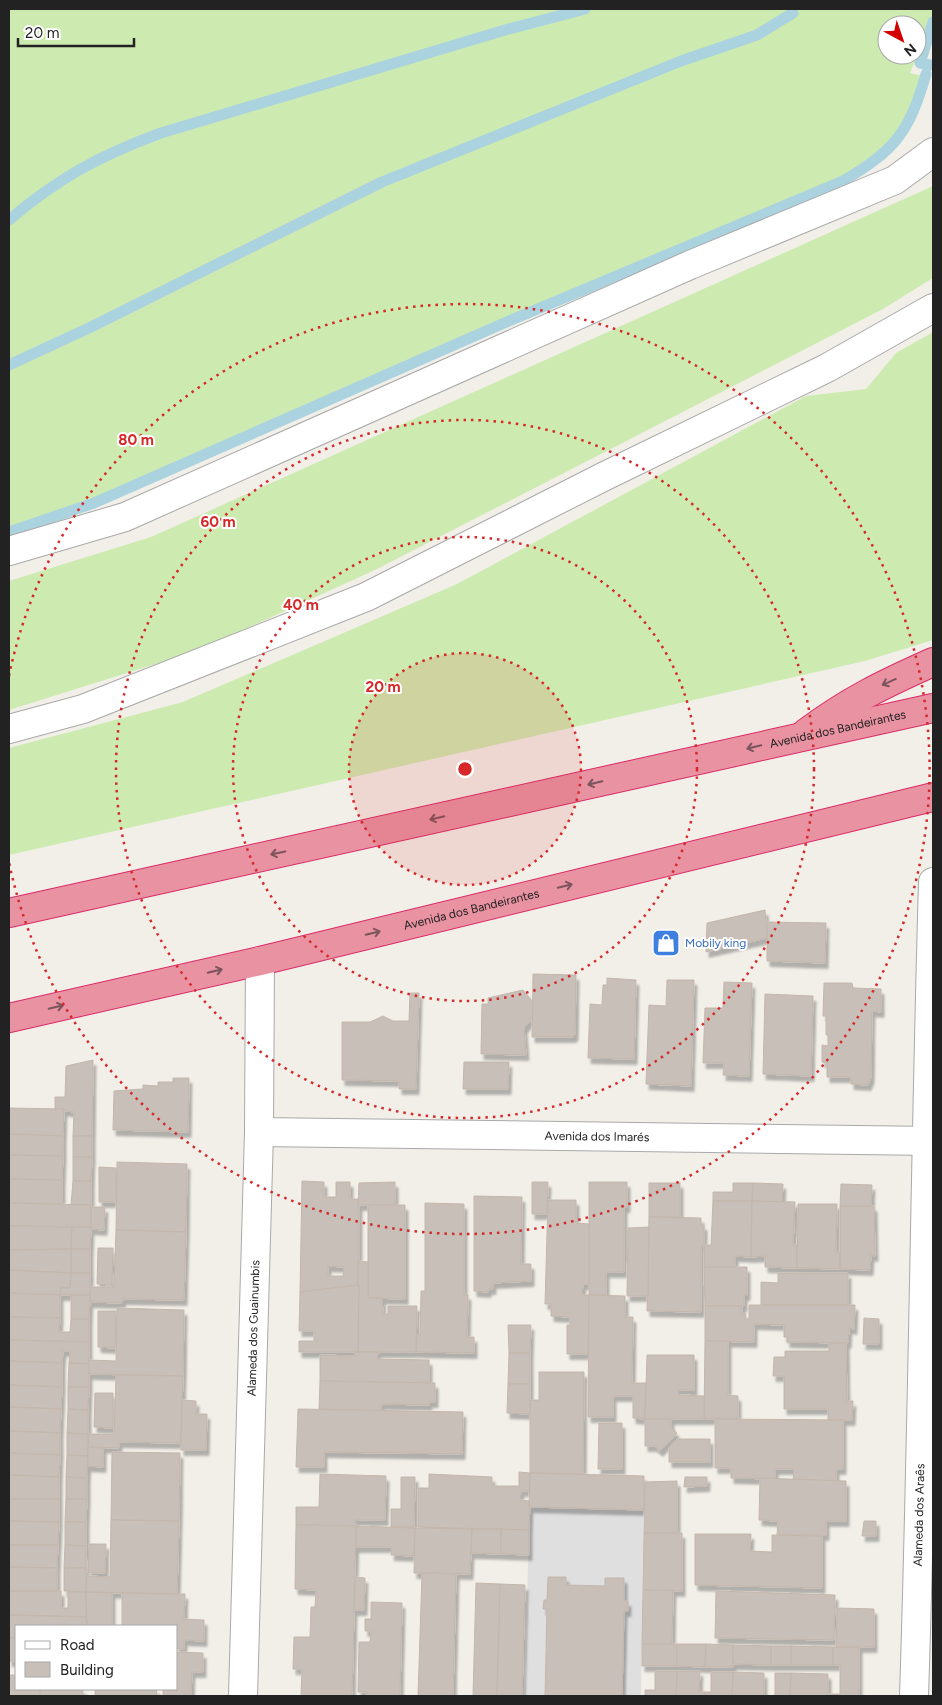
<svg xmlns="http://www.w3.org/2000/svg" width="942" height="1705" viewBox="0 0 942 1705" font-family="Figtree,sans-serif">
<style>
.residential{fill:#e0dfdf}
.grass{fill:#cdebb0;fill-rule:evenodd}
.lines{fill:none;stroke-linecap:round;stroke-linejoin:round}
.stream{stroke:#aad3df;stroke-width:11}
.building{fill:#c7bfb8;stroke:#c4b6ab;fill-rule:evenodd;filter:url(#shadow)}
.minor-casing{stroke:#a9a9a9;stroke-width:30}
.highway-casing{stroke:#dc2a67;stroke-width:30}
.minor{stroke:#fff;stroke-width:28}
.highway{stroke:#e892a2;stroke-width:28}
.oneway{stroke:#7b545c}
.ring{fill:none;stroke:#d62828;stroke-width:2.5;stroke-dasharray:2.5 5}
.labels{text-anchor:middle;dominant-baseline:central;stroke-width:4;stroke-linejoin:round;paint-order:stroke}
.street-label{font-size:12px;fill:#222;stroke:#fff}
.shop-label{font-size:12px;fill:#366cbe;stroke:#fff;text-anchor:start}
.centre{fill:#d62828;stroke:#fff;stroke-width:2.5}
.ring-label{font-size:15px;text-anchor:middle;font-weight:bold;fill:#d62828;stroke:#fff;stroke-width:4;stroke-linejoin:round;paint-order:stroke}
</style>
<defs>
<filter id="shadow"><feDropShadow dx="3" dy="5.5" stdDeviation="1" flood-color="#0004"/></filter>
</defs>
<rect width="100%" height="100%" fill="#f2efe9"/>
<!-- residential -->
<path class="residential" d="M530,1473L644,1476L641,1696H525Z"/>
<!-- grass -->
<g class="grass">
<path d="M9,9H933V19L910,73L922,76C904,136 895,146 842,178L507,318L94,500L9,528ZM887,25H917V55H887Z"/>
<path d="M933,186V278L883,309L375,570L197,651L9,710V581L151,537Z"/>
<path d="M933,332V640L865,661L9,855V748L183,702L457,584L806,396L866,389L896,353Z"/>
</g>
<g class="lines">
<!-- stream -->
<g class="stream">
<path d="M930,65L920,63L933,22"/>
<path d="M9,220C58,178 101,155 161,133L505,30L585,9"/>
<path d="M9,365L91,327L382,182L681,61L757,35L793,13"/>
<path d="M9,532L94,503L509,321L843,181C895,150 909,133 926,74"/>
</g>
</g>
<!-- building -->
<g class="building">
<path d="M765,910L767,938L706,952L707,923Z"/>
<path d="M767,922L826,923L825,963L767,961Z"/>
<path d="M533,974L576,975L575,1035L573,1037H532Z"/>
<path d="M607,978L636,980L634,1059L588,1058L590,1004L602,1005L603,985H607Z"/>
<path d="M667,980H694L691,1086L646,1084L649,1005L666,1006Z"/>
<path d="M724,982L752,983L749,1076L723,1075L724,1063H703L705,1008H723Z"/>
<path d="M824,983H852L853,988L881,989V1012L872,1011L871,1078L868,1085L851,1084V1077H827V1063L822,1062V1045L828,1046V1035H826V1016H823Z"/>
<path d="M523,990L533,1002L532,1019L524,1028L526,1055L481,1054L482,1004H488V998Z"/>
<path d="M410,993H419L416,1089H399V1081L342,1080V1022H370L383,1016L393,1021H409Z"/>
<path d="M765,994L813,996L811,1076L763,1074Z"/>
<path d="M93,1060L92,1136H73L74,1112L55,1109V1097H65L66,1066Z"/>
<path d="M464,1062H509L508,1089H463Z"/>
<path d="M173,1078H189L188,1132L113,1130L114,1091L143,1089V1085L158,1086V1082H173Z"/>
<path d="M9,1108L64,1109L63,1136L9,1134Z"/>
<path d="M9,1134L63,1136V1156L9,1155Z"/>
<rect x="73" y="1136" width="19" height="21"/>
<path d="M9,1155L63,1156L62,1180L9,1179Z"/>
<path d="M73,1157H92L91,1181H73Z"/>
<path d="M117,1162L187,1164L186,1232L116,1230Z"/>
<path d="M99,1167L116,1168V1202H99Z"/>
<path d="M9,1179L62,1180V1204L9,1203Z"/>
<path d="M73,1181H91V1205H71Z"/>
<path d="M302,1181L324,1182V1197H336V1182H350V1199H359V1285L300,1292ZM328,1266L344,1267L343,1276H328Z"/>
<path d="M395,1182V1205H358L359,1183Z"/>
<path d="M532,1182H548L547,1214H532Z"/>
<path d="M589,1182H627V1207H624V1272H606V1295H589Z"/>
<rect x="649" y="1183" width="31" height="34"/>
<path d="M733,1183H753L752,1201H713V1192H733Z"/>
<path d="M753,1183L783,1184L782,1202L752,1201Z"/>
<path d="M841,1184L872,1185L871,1206H840Z"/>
<path d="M474,1196L522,1197L521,1264H531V1281L493,1283V1289H488V1292L474,1291Z"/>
<path d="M548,1200H576V1223L589,1224V1284H583L582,1295H589L588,1354H567V1325H570V1317L551,1316V1304H545Z"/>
<path d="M713,1201H752L751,1257L735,1256V1267H704V1245H711Z"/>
<path d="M752,1201L795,1202L793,1245H797V1268L765,1267V1256L751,1257Z"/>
<path d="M9,1203L91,1205V1227L9,1226Z"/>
<path d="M425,1203L464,1204V1294L468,1295L467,1337H474V1353L416,1352V1335L420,1336L421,1291H425Z"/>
<path d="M798,1204H837L836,1252H840V1269L797,1268Z"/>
<path d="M368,1205H405V1299L368,1298Z"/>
<path d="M840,1206H874L875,1256L871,1255L870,1270L840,1269Z"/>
<path d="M91,1207H105L104,1230L91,1229Z"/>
<path d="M649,1217L701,1218V1225H704V1245L701,1247V1312L647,1311Z"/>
<path d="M9,1226L72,1227L71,1249L9,1250Z"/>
<path d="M72,1227H91L90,1249H71Z"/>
<path d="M649,1227L648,1296H627L628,1228Z"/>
<path d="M116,1230L186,1232L184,1300L123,1299L122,1303L90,1302V1287H114Z"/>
<path d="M98,1248H113L112,1285L97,1284Z"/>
<rect x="71" y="1249" width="19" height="24"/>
<path d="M71,1249V1273L9,1270V1250Z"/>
<path d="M358,1261L368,1262V1298H382L383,1314H388V1306H417L416,1352H358Z"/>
<path d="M704,1267H747V1295H744V1306H705Z"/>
<path d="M9,1270L71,1273L70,1288H61L60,1295L9,1293Z"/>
<path d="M71,1273H90V1295H60L61,1288H70Z"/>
<path d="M778,1273H848V1305H761V1282L778,1283Z"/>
<path d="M359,1285L358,1352H299V1341H314V1331H299L300,1292Z"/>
<path d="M9,1293L60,1295V1318L9,1317Z"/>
<path d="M71,1295H90L89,1319H71Z"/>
<path d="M589,1295L625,1296V1317H633L632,1383H646L645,1419L633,1418V1396H613V1417H588Z"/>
<path d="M749,1305H855L854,1329L849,1328L848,1343L787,1342V1337H784V1325L754,1324V1342L705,1341V1306H742V1313H745L746,1319H749Z"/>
<path d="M117,1308L184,1310L183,1376L88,1374L89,1360L116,1361Z"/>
<path d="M98,1311H116L115,1348L98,1347Z"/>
<path d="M9,1317L60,1318L59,1332H70L71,1319H89V1342L9,1340Z"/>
<path d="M864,1318L879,1319V1344H863Z"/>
<path d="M508,1325H531L530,1353H509Z"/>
<path d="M9,1340L89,1342V1364L69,1363L70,1351H63L62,1363L9,1361Z"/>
<path d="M705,1341H728V1395L738,1396V1419H704Z"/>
<path d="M829,1343H846L847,1401H853L852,1420H828V1409H784V1376H773L774,1357H785V1351H829Z"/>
<path d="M355,1352H378L377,1359L429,1360V1383L320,1381V1355L355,1356Z"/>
<path d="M509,1353H530V1384H508Z"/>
<path d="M647,1355H694V1390H678V1395L704,1396V1419H645Z"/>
<path d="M9,1361L62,1363V1387L9,1385Z"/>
<path d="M69,1363L89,1364V1387H68Z"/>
<path d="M539,1372H584L583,1474L530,1473V1400H539Z"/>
<path d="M116,1375L183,1376L181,1443L119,1442V1448L88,1447V1434H114Z"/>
<path d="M320,1381L435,1383V1402H429V1405L381,1404V1411L319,1409Z"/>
<path d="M508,1384H530V1414L507,1413Z"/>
<path d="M9,1385L62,1387L61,1409L9,1407Z"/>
<path d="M68,1387H89L88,1410L68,1409Z"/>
<path d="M95,1393H113V1428L94,1427Z"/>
<path d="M182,1400L196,1401V1414H207L206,1450H181Z"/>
<path d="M9,1407L61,1409L60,1433L9,1431Z"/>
<path d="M68,1409L88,1410V1434L67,1433Z"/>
<path d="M298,1409L463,1412L462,1454L324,1452V1467H296Z"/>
<path d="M645,1419H671V1427L677,1433L660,1451L654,1446H645Z"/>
<path d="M715,1419L843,1420V1469H836V1481L793,1480L794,1469H775V1479L731,1478V1468H715Z"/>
<path d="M599,1423H622V1469H598Z"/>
<path d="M9,1431L60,1433V1455L9,1453Z"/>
<path d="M67,1433L88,1434V1456L67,1455Z"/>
<path d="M678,1439H710V1462H669V1447Z"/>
<path d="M88,1447L103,1448V1467L87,1466Z"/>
<path d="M112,1452L180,1453L179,1521L111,1520Z"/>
<path d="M9,1453L60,1455L59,1477L9,1475Z"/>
<path d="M67,1455L88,1456L87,1478L66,1477Z"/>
<path d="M519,1472L530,1473V1491H521L520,1500L530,1501L529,1530L418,1527V1488H429V1474L492,1477V1486H519Z"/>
<path d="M530,1473L644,1476V1510L529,1507Z"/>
<path d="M320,1474L386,1476L385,1520H355L356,1526L296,1525V1507H319Z"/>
<path d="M9,1475L59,1477V1499H9Z"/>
<path d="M66,1477L87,1478V1499H66Z"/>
<path d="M401,1477H415L414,1527H391V1509H401Z"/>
<path d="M685,1477H707V1486L684,1487Z"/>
<path d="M760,1478L846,1481V1521H826V1535H777L778,1521L759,1520Z"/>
<path d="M677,1481V1534L644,1533L645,1482Z"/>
<path d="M9,1499H59V1522L9,1521Z"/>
<path d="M66,1499H87L86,1522H65Z"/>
<path d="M111,1520L179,1521L177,1594L86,1592V1576L110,1577Z"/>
<path d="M9,1521L59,1522L58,1545H9Z"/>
<path d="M864,1521H876V1536H862Z"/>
<path d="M65,1522H86V1546L65,1545Z"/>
<path d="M296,1525L356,1526L352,1696H301L302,1669H293L294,1637H310L311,1607H315L316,1590L295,1589Z"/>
<path d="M356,1526L415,1528L414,1556L391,1555L392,1547H356Z"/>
<path d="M415,1528L472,1529L470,1574L414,1573Z"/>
<path d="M472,1529H501V1554L471,1553Z"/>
<path d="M501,1529L529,1530V1555L501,1554Z"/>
<path d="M644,1533H682V1591L643,1590Z"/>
<path d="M695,1534H751L750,1551L772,1552V1535L822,1536V1588L695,1585Z"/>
<path d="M89,1544H106L105,1573H88Z"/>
<path d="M9,1545H58L57,1568L9,1567Z"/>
<path d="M65,1545L86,1546V1568H64Z"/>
<path d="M9,1567L57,1568V1591H9Z"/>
<path d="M64,1568H86V1592L64,1591Z"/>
<path d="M422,1573L456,1574L453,1696H418Z"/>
<path d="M355,1577L365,1578L364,1610H354Z"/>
<path d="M548,1577H566V1585L605,1586V1578H624V1601H628V1611H624L622,1696H545L547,1609H543L544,1600H547Z"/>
<path d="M476,1583L500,1584L497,1696H473Z"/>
<path d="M500,1584L525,1585L522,1696H525H497Z"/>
<path d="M643,1590H673L672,1644H642Z"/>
<path d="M9,1591H61V1608H68V1592H86V1617L9,1615Z"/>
<path d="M716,1591L835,1595L834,1640L715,1638Z"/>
<path d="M86,1592L112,1593V1626H87Z"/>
<path d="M122,1593L185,1594L184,1619L204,1620V1641L184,1640V1649H176V1626H122Z"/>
<path d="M371,1602L402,1603L400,1696H367V1692H358L359,1642H370L371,1631H365V1619H371Z"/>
<path d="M837,1608L874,1609V1647H836Z"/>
<path d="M9,1615L86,1617L87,1626H67V1624H62V1626H16V1638H9Z"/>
<rect x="9" y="1638" width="7" height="23"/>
<rect x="642" y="1644" width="35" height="22"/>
<path d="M677,1644H706L705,1667L677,1666Z"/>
<path d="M706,1644L733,1645V1667H705Z"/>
<path d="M733,1645L771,1646V1665L733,1664Z"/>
<rect x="771" y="1646" width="20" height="19"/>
<path d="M791,1646L833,1647V1665H791Z"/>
<path d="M833,1647H859V1696H833V1694H840V1665H833Z"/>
<path d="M176,1652L203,1653V1672H192L191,1696H163V1689H176Z"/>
<path d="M655,1671H677L676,1696H645V1690H655Z"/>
<path d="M677,1671H700L699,1692H705V1696H676Z"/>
<path d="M711,1672H733L732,1696H705V1692H711Z"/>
<path d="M733,1672L764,1673V1696H732Z"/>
<path d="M775,1673H791L790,1696H775Z"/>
<path d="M791,1673L828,1674V1694H833V1696H790Z"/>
<path d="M9,1675H16V1689H40V1696H9Z"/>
<rect x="40" y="1689" width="43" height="7"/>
<path d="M95,1689H157L156,1696H95Z"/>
</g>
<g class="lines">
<defs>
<g id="minor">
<path d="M9,551L125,517L690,265L895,180L933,152"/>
<path d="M9,729L83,709L366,597L605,476L827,368L933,308"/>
<path id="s1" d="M259,1132L933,1141"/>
<path id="s2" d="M243,1696L259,1132L260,961"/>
<path id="s3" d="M914,1696C923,1425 925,1154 933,882"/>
</g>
<g id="highway">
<path d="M806,733C848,701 886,683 933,662"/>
<path id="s4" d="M9,913L933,708"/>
<path id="s5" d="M9,1018L260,961L933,797"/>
</g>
</defs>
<!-- minor casing -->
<use href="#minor" class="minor-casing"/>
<!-- highway casing -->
<use href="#highway" class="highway-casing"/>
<!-- minor -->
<use href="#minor" class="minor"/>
<!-- highway -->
<use href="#highway" class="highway"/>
</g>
<!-- one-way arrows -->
<defs><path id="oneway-shaft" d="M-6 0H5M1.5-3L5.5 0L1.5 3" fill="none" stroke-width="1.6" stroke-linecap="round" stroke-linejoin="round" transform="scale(1.25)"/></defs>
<g class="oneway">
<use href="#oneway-shaft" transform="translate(889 682) rotate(156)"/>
<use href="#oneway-shaft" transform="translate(754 747) rotate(167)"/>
<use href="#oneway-shaft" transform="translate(595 783) rotate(167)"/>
<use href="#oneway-shaft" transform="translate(437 818) rotate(167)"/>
<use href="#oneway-shaft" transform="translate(278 853) rotate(168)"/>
<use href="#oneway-shaft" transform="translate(565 886) rotate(-14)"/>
<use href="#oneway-shaft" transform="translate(373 933) rotate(-14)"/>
<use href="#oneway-shaft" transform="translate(215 971) rotate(-13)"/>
<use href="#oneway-shaft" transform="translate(56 1007) rotate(-13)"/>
</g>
<!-- distance rings -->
<circle cx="465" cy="769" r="116" fill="#d62828" fill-opacity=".12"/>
<g class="ring">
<circle cx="465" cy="769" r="116"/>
<circle cx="465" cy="769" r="232"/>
<circle cx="465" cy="769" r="349"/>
<path d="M9 676A465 465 0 1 1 9 862"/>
</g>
<!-- icons -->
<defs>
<symbol id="shop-square" viewBox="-11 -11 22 22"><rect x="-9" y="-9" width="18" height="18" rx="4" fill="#3f7fe0" stroke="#fff"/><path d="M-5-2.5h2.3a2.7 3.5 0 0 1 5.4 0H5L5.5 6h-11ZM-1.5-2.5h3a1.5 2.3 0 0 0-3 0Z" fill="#fff"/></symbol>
</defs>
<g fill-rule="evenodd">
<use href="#shop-square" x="650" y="927" width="32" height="32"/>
</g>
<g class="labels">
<!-- street labels -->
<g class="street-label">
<text stroke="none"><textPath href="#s4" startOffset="849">Avenida dos Bandeirantes</textPath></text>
<text stroke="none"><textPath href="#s5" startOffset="475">Avenida dos Bandeirantes</textPath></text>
<text stroke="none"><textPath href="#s1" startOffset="338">Avenida dos Imarés</textPath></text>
<text stroke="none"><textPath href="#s2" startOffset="368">Alameda dos Guainumbis</textPath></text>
<text stroke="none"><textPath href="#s3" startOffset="181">Alameda dos Araês</textPath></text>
</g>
<!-- shop labels -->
<g class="shop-label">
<text x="685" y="943">Mobily king</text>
</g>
</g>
<circle cx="465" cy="769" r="8" class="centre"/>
<g class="ring-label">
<text x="136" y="445">80 m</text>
<text x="218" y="527">60 m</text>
<text x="301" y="610">40 m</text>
<text x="383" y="692">20 m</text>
</g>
<!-- border -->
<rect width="942" height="1705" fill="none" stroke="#222222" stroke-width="20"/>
<!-- legend -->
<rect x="15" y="1625" width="162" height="65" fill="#ffffff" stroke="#a7a7a7"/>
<rect x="25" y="1641" width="25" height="8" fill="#ffffff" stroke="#a7a7a7"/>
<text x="60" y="1650" font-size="15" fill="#222222">Road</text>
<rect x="25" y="1662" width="25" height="15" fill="#c7bfb8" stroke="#a7a7a7"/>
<text x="60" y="1675" font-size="15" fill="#222222">Building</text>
<!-- north arrow -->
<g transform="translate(902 40) rotate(140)"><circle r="24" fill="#ffffff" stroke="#a7a7a7"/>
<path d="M0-4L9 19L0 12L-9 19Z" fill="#d40000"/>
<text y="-8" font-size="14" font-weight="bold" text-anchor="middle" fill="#222222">N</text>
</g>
<!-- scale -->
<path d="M18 38v8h116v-8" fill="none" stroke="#222222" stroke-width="2.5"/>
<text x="25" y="38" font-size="15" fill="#222222" stroke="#ffffff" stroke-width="4" paint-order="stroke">20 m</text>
</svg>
